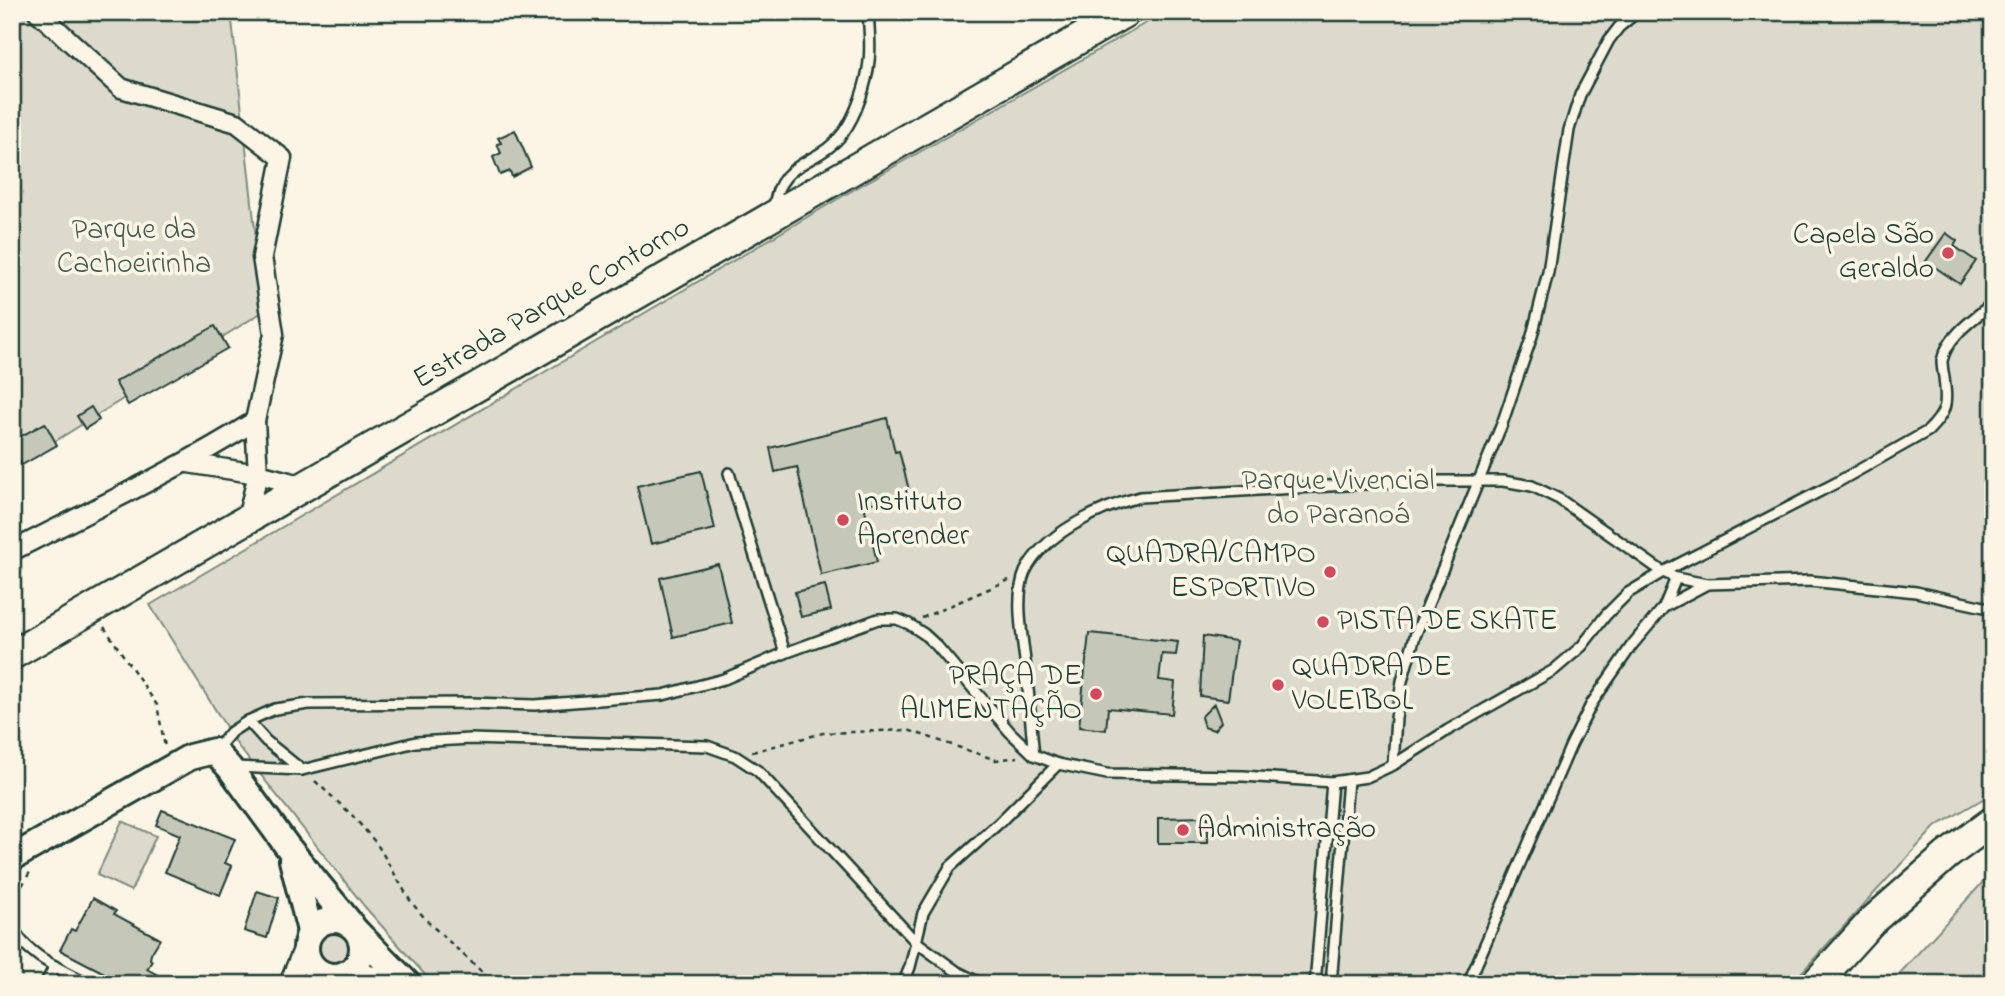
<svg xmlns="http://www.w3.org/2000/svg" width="2005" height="996" viewBox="0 0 2005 996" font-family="'Indie Flower',sans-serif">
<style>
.green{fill:#dcdacc;stroke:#7e8c80;stroke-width:2}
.building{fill:#c5c7b9;stroke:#1f3d34;stroke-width:2}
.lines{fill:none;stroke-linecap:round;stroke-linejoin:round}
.lane-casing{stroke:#1f3d34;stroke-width:14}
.street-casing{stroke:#1f3d34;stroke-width:23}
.secondary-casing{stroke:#1f3d34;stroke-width:30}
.primary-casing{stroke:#1f3d34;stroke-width:33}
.path{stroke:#1f3d34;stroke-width:2.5;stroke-dasharray:5 5;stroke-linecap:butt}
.lane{stroke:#fcf5e5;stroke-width:9}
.street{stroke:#fcf5e5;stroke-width:18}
.secondary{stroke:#fcf5e5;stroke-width:24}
.primary{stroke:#fcf5e5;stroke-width:28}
.poi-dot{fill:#d1495b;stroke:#fcf5e5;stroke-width:2.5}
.labels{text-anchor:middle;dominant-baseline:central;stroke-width:7;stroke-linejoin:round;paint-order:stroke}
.park-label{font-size:30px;fill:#455c52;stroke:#fcf5e5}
.poi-label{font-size:30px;fill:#1f3d34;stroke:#fcf5e5;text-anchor:start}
.street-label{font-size:30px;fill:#1f3d34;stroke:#fcf5e5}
</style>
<rect width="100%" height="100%" fill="#fcf5e5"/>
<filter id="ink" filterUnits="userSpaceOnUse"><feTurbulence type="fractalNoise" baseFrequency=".0143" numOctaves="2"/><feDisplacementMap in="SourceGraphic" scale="14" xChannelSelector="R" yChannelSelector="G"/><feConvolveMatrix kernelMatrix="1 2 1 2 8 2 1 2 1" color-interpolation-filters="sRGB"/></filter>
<g filter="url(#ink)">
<!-- green -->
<g class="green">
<path d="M12,12H231L264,311L12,468Z"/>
<path d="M1165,12H1993V793L1935,827L1791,984H433L365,907L238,746L150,605L853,190Z"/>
<path d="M122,821L156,836L131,891L97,875Z"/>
<path d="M1993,871V984H1890Z"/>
<circle cx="335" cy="948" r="19"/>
</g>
<!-- building -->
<g class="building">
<path d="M515,130L531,167L512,177L510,171L500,175L493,157L501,153L497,144L501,143L498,138Z"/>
<path d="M1946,233L1957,241L1954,246L1976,261L1960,284L1926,261Z"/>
<path d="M215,326L228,348L128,405L115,382Z"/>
<path d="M91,407L99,420L85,429L77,416Z"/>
<path d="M887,418L895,452L899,451L910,494L864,505L877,562L821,575L797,467L775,472L770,448Z"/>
<path d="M45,423L57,445L22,465L12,449V441Z"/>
<path d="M701,471L715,529L651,544L637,486Z"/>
<path d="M718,564L732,623L673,637L660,578Z"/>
<path d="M825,585L831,610L801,617L795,592Z"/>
<path d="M1089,633L1178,642L1176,655L1162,654L1159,680L1175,682L1172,714L1108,708L1106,730L1079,727Z"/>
<path d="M1203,636L1236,641L1228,700L1200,696Z"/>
<path d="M1214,704L1221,722L1214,730L1204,727L1201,717Z"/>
<path d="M162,810L235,839L225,863L232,866L220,895L165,872L180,835L156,825Z"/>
<path d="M1208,817V843H1158V818Z"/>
<path d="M257,891L279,898L267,938L244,931Z"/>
<path d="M93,898L116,911L114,914L160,939L151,954L150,959L152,961L147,969L174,984H106L110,976L60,950L71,929L75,931Z"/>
</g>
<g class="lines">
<defs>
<g id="lane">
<path d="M774,210C777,159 819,166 843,133C856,115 867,84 869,61C871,46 869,28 868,12"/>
<path d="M729,473L785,653"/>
<path d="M1664,607L1676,578"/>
<path d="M248,721L266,741L302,770L416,742L470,739L707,746L735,756L758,771L915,941L956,971L982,984"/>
<path d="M216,750L231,732L248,721L275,709L309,704L471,703L535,705L663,695L724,679L785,653L878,619H897L909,624L924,634L937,646L1010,732L1034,755L1058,764L1107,774L1243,776L1332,782L1367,777L1393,765L1448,730L1554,670L1582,646L1606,615L1628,593L1663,572L1836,483L1928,431C1948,411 1947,404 1944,377C1943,372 1942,365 1942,361C1947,336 1975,318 1993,303"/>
<path d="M1034,755C1031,730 1030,705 1027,679C1025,650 1013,599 1025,572C1043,534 1101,507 1140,497L1414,481H1503L1532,486L1559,499L1663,572L1676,578L1707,584"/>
<path d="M1393,765L1396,718L1402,681L1415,636L1502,424L1532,336L1548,272L1569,130L1580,95L1609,40L1619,27L1637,12"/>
<path d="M235,767L301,770"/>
<path d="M12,926C26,956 61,969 89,984"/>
<path d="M45,984L55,966"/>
<path d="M903,984L910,967L923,913L950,867L999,823L1058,764"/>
<path d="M1315,984L1332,782"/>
<path d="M1331,984L1348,780"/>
<path d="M1468,984L1571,745L1592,703L1632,645L1664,607L1707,584L1810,581L1916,592L1993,609"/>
</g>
<g id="street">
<path d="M38,12L121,88L237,123L282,158L262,257L274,334L255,421L258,474L247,519"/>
<path d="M188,463L258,474L304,486"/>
<path d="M12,551C94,509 177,470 255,421"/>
<path d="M289,984L306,942"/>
<path d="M325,984L336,976"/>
</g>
<g id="secondary">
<path d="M12,858L190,757L214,751L229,767L287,846L351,924"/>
<path d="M292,860L310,931"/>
<circle cx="334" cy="948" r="28"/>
<path d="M358,933L408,984"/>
<path d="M347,973L395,984"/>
</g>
<g id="primary">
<path d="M12,655L1126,12"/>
<path d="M1815,984L1872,921L1947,855L1993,821"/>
</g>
</defs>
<!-- lane casing -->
<use href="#lane" class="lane-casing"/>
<!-- street casing -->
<use href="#street" class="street-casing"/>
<!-- secondary casing -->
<use href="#secondary" class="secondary-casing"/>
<!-- primary casing -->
<use href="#primary" class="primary-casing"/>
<!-- path -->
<g class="path">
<path d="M922,618L1009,580"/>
<path d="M104,627L157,705L165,747"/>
<path d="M752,752L823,733L908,730L996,760L1018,757"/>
<path d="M315,781L352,815L377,844L411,902L429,923L495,984"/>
<path d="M12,903L30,872"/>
</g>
<!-- lane -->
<use href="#lane" class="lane"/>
<!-- street -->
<use href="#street" class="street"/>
<!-- secondary -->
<use href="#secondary" class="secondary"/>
<!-- primary -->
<use href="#primary" class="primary"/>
</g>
</g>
<!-- markers -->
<g class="poi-dot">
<circle cx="1948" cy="253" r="7"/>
<circle cx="843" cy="520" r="7"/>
<circle cx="1330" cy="572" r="7"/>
<circle cx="1323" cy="622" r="7"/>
<circle cx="1278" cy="685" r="7"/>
<circle cx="1096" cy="694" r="7"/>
<circle cx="1183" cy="830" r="7"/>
</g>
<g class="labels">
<!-- park labels -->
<g class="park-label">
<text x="134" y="231">Parque da<tspan x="134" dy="34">Cachoeirinha</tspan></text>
<text x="1338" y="482">Parque Vivencial<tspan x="1338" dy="34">do Paranoá</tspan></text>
</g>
<!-- poi labels -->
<g class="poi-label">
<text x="1934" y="236" text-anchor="end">Capela São<tspan x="1934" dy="34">Geraldo</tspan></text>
<text x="857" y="503">Instituto<tspan x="857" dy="34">Aprender</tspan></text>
<text x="1316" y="555" text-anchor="end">QUADRA/CAMPO<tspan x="1316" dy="34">ESPORTIVO</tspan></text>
<text x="1337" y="622">PISTA DE SKATE</text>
<text x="1292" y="668">QUADRA DE<tspan x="1292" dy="34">VOLEIBOL</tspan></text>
<text x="1082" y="677" text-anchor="end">PRAÇA DE<tspan x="1082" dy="34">ALIMENTAÇÃO</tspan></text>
<text x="1197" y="830">Administração</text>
</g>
<!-- street labels -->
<g class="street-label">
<text transform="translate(552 304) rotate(-30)">Estrada Parque Contorno</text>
</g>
</g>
<!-- margin -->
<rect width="2005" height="996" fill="none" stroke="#fcf5e5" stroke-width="42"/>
<rect x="21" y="21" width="1963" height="954" fill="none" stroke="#1f3d34" stroke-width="2.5" filter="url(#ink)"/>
</svg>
